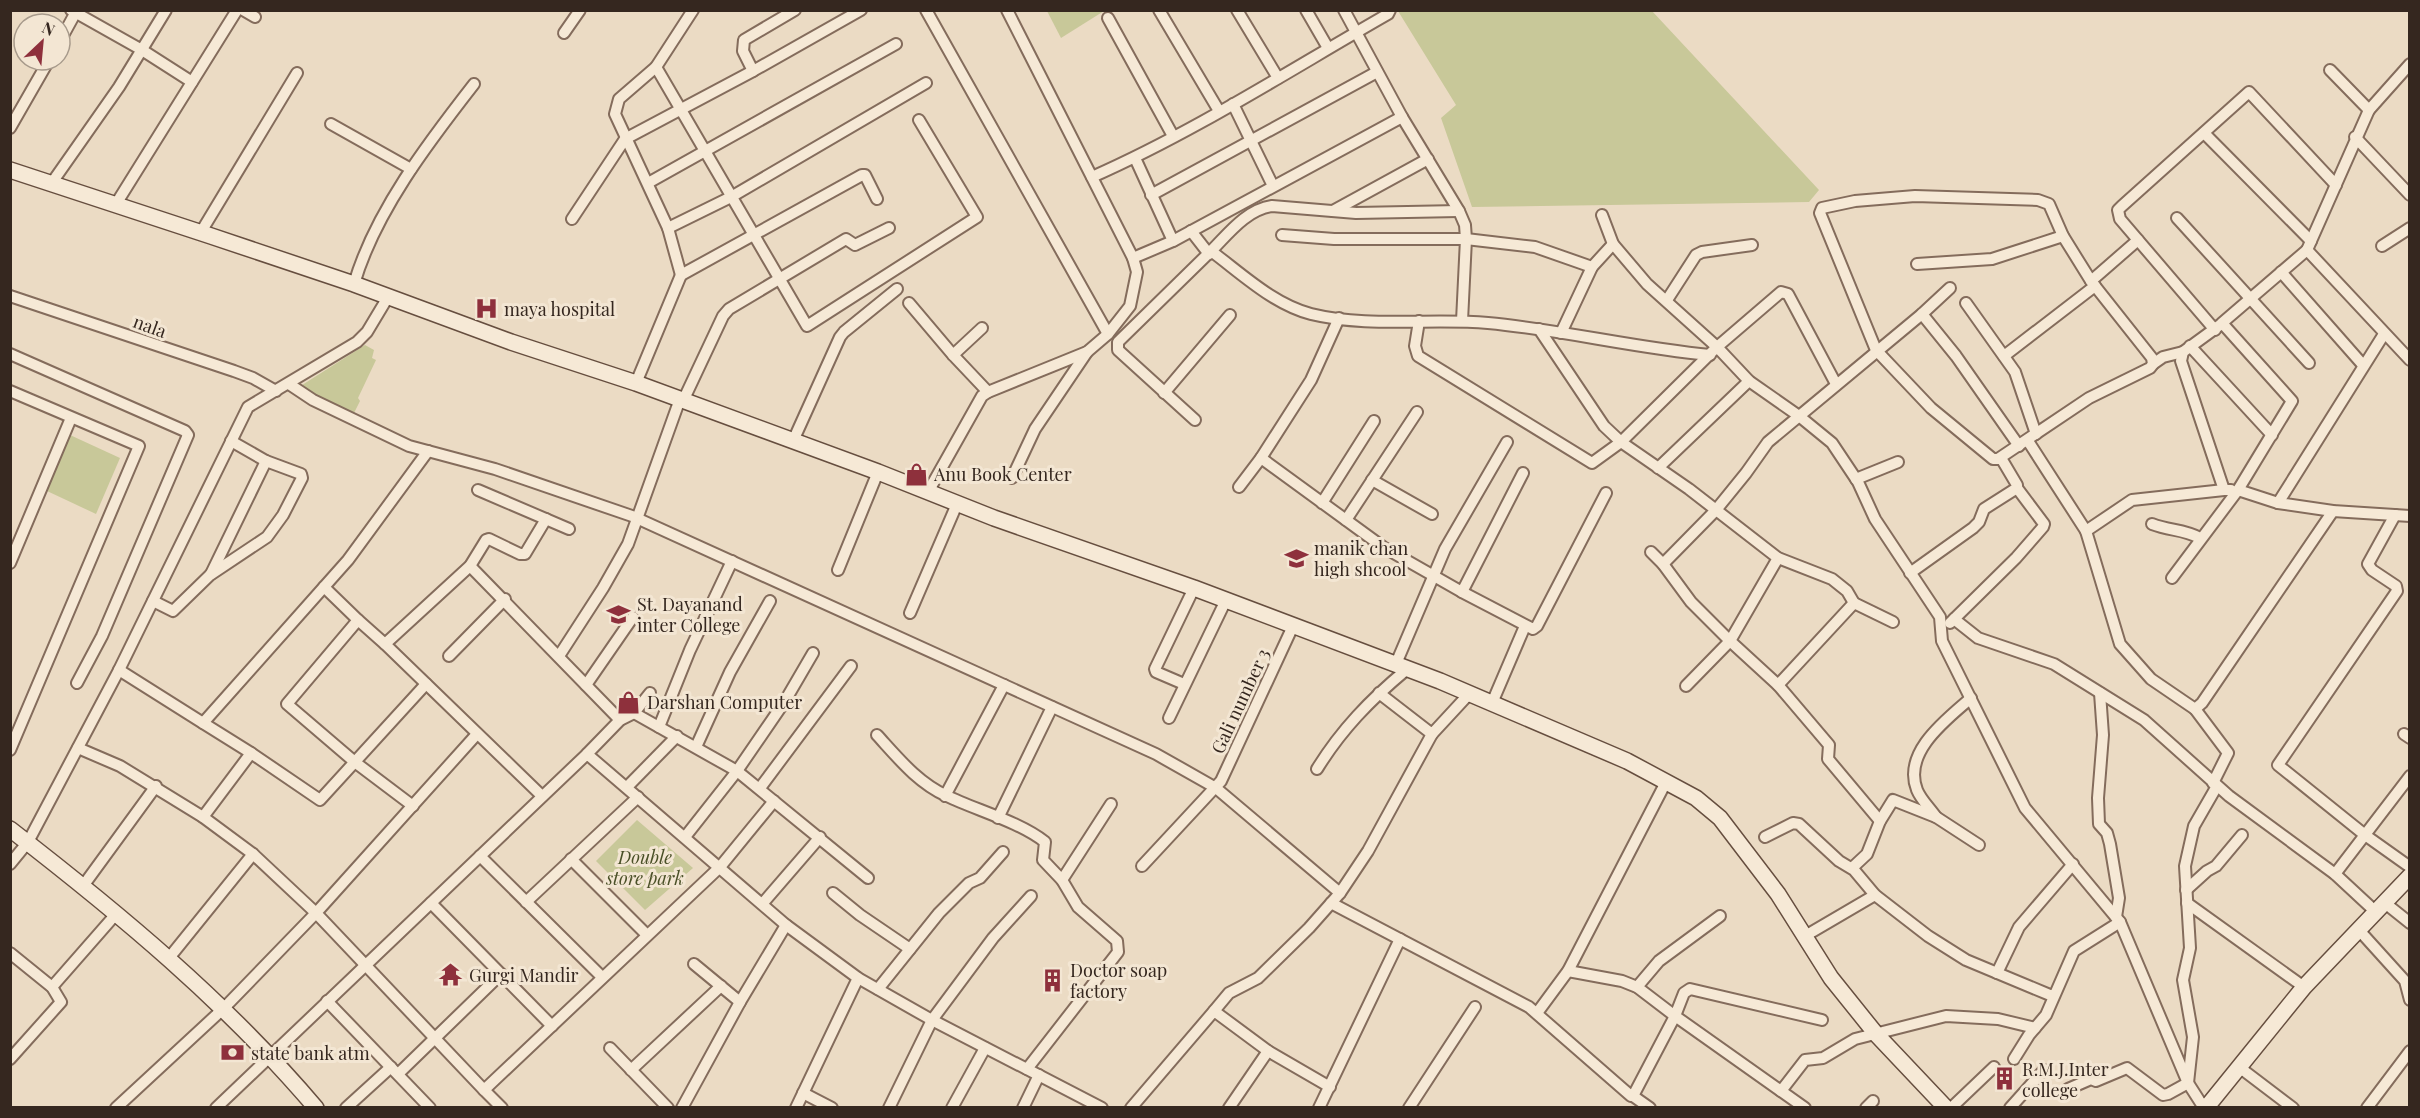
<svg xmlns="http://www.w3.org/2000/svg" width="2420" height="1118" viewBox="0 0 2420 1118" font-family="'Playfair Display',serif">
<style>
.green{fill:#c8c899}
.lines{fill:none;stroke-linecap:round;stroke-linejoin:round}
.street-casing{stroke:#846c5c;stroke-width:14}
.secondary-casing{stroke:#664e3f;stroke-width:18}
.street{stroke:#f6e9d6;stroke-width:10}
.secondary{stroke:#f6e9d6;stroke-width:15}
.labels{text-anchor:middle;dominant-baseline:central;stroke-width:6;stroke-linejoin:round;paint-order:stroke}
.poi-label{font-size:18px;fill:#35271f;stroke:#f3e6d3;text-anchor:start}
.street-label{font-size:18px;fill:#35271f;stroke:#f3e6d3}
.park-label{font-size:18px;font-style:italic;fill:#4a5027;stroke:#f3e6d3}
</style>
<rect width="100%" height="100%" fill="#ebdbc4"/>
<!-- green -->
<g class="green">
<path d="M1047,11H1104L1061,38Z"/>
<path d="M1398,11H1652L1819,190L1809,202L1472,207L1441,118L1456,105Z"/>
<path d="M365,345L374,350L372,358L376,360L358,398L360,401L353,415L299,387Z"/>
<path d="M70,435L120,458L96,514L47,491Z"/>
<path d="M637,820L693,868L645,910L596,861Z"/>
</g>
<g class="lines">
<defs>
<g id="street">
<path d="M71,10L142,50L192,82"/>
<path d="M243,10L255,17"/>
<path d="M693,10L656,67L619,99L615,114L668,228L681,275L862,175H865L877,199"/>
<path d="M926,10L1108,334"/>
<path d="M1159,10L1219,111"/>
<path d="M1237,10L1278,78"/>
<path d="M1306,10L1328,48"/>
<path d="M1108,18L1173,136"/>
<path d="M564,33L580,10"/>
<path d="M60,41L77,10"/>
<path d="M656,67L807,326L977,217L919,120"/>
<path d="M753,71L743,51L744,40L795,10"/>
<path d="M1233,104L1273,186"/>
<path d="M2369,110L2410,64"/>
<path d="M1402,117L1459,211L1465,225L1466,239L1535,247L1592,267"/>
<path d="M331,124L411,169"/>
<path d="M10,128L49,60"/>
<path d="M2204,133L2311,241"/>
<path d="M2355,137L2410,195"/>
<path d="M1135,158L1173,241L1402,117L1344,10"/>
<path d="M1092,177C1194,132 1290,70 1388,14L1390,10"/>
<path d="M648,183L896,44"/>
<path d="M51,184L119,87L166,10"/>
<path d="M1151,195L1377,72"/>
<path d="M1915,196L2038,200L2049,204L2063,236L2091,281L2152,358L2153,364L2150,368L2089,398L1998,459H1993L1931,408L1876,350L1820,213L1822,208L1855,201Z"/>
<path d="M116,204L237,10"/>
<path d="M1333,211L1428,159"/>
<path d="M1602,215L1613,244L1647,284L1717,347L1749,381L1799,416L1832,443L1858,482L1875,519L1940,617L1942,641L2025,808L2120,922L2188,1083L2204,1108"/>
<path d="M2177,218L2309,363"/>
<path d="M572,219L625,139L753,71L861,10"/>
<path d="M668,228L731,197L926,83"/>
<path d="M1191,231L1209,254"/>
<path d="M201,232L297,73"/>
<path d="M1282,235L1334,239H1466L1462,321"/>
<path d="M2382,246L2410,228"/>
<path d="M2307,250L2369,110L2330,70"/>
<path d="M1211,251C1229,233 1246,210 1272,206L1356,213L1459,211"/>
<path d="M1133,258L1173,241"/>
<path d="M1917,264L1992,259L2063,236"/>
<path d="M2281,272L2363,365"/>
<path d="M2091,281L2138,240"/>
<path d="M354,284C375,212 428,143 474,84"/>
<path d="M10,296L234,371L253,378L276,391"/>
<path d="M1667,300L1696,255L1702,252L1752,245"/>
<path d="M909,303L953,355L988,392"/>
<path d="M1966,303L2015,372L2036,434"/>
<path d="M1922,314L1956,356L2019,446"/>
<path d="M1419,321L1415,346L1418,356L1592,463L1621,442L1717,347L1781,292L1788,294L1836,384"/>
<path d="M2220,325L2183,352L2181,361L2224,490H2231"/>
<path d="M1539,329L1604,426L1621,442L1689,489L1778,558L1832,579L1847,591L1854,603L1893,622"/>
<path d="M2215,330L2120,219L2118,210L2122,206L2249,92L2336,185"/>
<path d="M1561,333L1592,267L1613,244"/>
<path d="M2384,334L2278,503L2333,511L2410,516"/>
<path d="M2190,346L2272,435"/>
<path d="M10,354L185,431L188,435L102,636L77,683"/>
<path d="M953,355L982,328"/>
<path d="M2004,356L2095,286"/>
<path d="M2153,364L2163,357L2183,352"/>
<path d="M636,383L681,275"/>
<path d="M289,384L313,400L409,446L495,469L632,516L1156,754L1216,788L1340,893"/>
<path d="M10,391L139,446L10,750"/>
<path d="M1164,393L1230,315"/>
<path d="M683,401L723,316L729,309L846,239L855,245L889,228"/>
<path d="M1195,420L1118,350V342L1211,251C1242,274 1273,304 1311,314C1368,328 1430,318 1488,323C1563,330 1635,348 1710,355"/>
<path d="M793,441L840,337L844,332L897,289"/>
<path d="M2028,441L2086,531"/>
<path d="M1261,458L1383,547L1462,592L1533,629L1537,626L1606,493"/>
<path d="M1658,468L1749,381"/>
<path d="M1012,478L1035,429L1087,352"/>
<path d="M1856,479L1898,462"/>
<path d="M1372,480L1432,514"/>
<path d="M1239,487L1261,458L1311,380L1339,318"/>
<path d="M478,490L569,529"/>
<path d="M2224,490L2132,500L2086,531L2120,644L2151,679L2195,709L2202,703L2333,511"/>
<path d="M928,492L982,396L988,392L1087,352L1108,334L1130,306L1137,272L1133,258L1007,10"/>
<path d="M1322,503L1374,421"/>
<path d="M2278,503L2238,490L2292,401L2222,323L2307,250L2410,360"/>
<path d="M2395,515L2368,564L2372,570L2396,586L2397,591L2278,765L2365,835L2410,867"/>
<path d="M1346,520L1417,412"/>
<path d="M2152,524C2170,531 2183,529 2200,538"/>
<path d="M1651,552L1663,564L1691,602L1730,641L1778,685L1829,745L1828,759L1880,821"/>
<path d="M10,563L71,418"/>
<path d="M1663,564L1716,510L1746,473L1768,442L1922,314L1950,288"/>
<path d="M470,566L620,720"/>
<path d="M838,570L878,472"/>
<path d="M1910,573L1973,528L1979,522L1984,509L2017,488V485L2001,458"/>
<path d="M211,574L266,461"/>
<path d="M2172,578L2238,490"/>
<path d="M324,587L358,620"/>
<path d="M1462,592L1523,473"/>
<path d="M153,601L173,611L210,575L267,537L283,515L302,478L301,474L266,461L231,441"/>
<path d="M910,613L957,504"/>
<path d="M1954,619L1978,638L2054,664L2144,720L2229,796L2335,874L2377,913"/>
<path d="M1950,623L2016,558L2043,527L2044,524L2017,488"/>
<path d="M385,644L358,620L287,704L356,763L413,806"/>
<path d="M449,656L505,599"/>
<path d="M559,656L603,588L628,544L680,399"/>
<path d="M1395,666L1445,549L1507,442"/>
<path d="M119,670L203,723L348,560L428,451"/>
<path d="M1184,684L1156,672L1155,669L1194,588"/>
<path d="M586,685L633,617"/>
<path d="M1778,685L1854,603"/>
<path d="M1686,686L1730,641L1778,558"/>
<path d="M1379,693L1432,734L1469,694"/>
<path d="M2100,693L2103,735L2098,798L2099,824L2107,833L2110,844L2119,898L2116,917"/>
<path d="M1492,703L1525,626"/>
<path d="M2195,709L2228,753L2213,783"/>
<path d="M634,713L737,771L868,878"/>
<path d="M1169,718L1226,600"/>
<path d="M203,723L251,753L320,800L426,684"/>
<path d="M659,727L690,650L732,561"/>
<path d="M477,734L316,913L484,1090L720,867L774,801"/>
<path d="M2404,734L2410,738"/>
<path d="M877,735C898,758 918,783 947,796C976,810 1020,822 1045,842L1043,860L1062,880L1078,907L1117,941L1118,952L1027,1069"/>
<path d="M696,747L730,672L770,601"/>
<path d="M78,748L120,766L203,817"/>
<path d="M587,754L620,720L634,713L650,693"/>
<path d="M1317,769C1341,730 1370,700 1406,670"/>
<path d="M627,787L677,736"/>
<path d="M760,788L851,666"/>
<path d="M542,796L385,644L470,566L486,540L489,539L520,554H525L546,519"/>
<path d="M945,796L1004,685"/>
<path d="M1936,817C1930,808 1921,800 1917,790C1902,752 1947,719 1971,698"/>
<path d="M998,818L1052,707"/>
<path d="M685,837L737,771L785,701L813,653"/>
<path d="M1765,837L1793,823L1799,824L1839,861L1854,870L1875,895L1928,936L1966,960L2050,995H2054"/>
<path d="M480,856L602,977"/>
<path d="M571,859L647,935"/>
<path d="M10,864L28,842L119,670L248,407L357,342L367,332L388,297"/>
<path d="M1142,866L1221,781L1293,626"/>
<path d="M1852,868L1867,854L1880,821L1893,800L1936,817L1979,845"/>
<path d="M2335,874L2410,776"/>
<path d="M1062,880L1111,804"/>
<path d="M83,886L156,786"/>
<path d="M2186,890L2207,871L2216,866L2242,835"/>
<path d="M833,893L860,915L910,949"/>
<path d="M526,902L638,797"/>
<path d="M431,903L552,1026"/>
<path d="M763,903L820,837"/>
<path d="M1331,903L1529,1007L1631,1096H1633L1675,1016L1805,1108"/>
<path d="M2187,903L2304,987"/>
<path d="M2385,903L2410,923"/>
<path d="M2358,929L2405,981L2410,1000"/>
<path d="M1805,936L1875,895"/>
<path d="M10,953L52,987L61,1002L10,1059"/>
<path d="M169,958L253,854"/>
<path d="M694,964L740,1002"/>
<path d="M1568,971L1622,981L1637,987L1675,1016L1684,993L1690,989L1822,1020"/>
<path d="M1997,973L2019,927L2073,864"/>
<path d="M52,987L116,914"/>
<path d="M1637,987L1659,961L1720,916"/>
<path d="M878,989L939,913L969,883L980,878L1003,852"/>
<path d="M327,1001L430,1108"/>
<path d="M1214,1011L1229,993L1258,978L1309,928L1340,893L1368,851L1432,734"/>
<path d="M1537,1013L1568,971L1666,782"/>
<path d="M610,1048L668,1108"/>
<path d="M2014,1059L2029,1035L2046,1015L2074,951L2120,922"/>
<path d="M2239,1067L2293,1108"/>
<path d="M631,1070L721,986"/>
<path d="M398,1074L501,974"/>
<path d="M2068,1089L2091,1079L2096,1081L2127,1068L2163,1095L2168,1094L2188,1083L2193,1037L2183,980L2190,948L2185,866L2194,826L2217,786"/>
<path d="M484,1090L502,1108"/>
<path d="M1781,1091L1805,1060L1823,1058L1855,1039L1946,1016L1998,1019L2035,1028"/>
<path d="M803,1093L832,1108"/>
<path d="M1633,1096L1650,1108"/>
<path d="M116,1108L224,1008L316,913L253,854L203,817L251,753"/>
<path d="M216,1108L587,754L786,925L858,978L932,1020L1102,1108"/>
<path d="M346,1108L391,1067"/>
<path d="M682,1108L740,1002L786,925"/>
<path d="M796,1108L858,978"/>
<path d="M889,1108L932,1020L993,938L1031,896"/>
<path d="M952,1108L985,1048"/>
<path d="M1023,1108L1039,1075"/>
<path d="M1131,1108L1214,1011L1268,1051L1330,1087"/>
<path d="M1229,1108L1268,1051"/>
<path d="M1319,1108L1400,939"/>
<path d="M1409,1108L1475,1007"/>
<path d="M1866,1108L1873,1101"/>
<path d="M1951,1108L1994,1067"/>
<path d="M2010,1108L2044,1070"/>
<path d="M2367,1108L2410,1051"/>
</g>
<g id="secondary">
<path d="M10,170L211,236L354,284L511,342L636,383L878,472L994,518L1194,588L1440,681L1627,761L1696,798L1720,818L1778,894L1831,978L1876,1034L1946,1108"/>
<path d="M10,829C120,914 226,1002 316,1108"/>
<path d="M2206,1108L2304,987L2410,876"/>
</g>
</defs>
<!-- street casing -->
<use href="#street" class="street-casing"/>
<!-- secondary casing -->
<use href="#secondary" class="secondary-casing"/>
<!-- street -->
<use href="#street" class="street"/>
<!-- secondary -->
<use href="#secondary" class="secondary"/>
</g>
<!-- icons -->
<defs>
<symbol id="hospital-bare" viewBox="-9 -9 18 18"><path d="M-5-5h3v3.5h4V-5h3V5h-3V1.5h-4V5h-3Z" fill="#8e303c" stroke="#f3e6d3" stroke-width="2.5" paint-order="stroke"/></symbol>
<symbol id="shop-bare" viewBox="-9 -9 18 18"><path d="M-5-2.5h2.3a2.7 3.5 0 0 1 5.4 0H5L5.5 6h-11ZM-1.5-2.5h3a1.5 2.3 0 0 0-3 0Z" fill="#8e303c" stroke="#f3e6d3" stroke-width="2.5" paint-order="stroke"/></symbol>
<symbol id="school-bare" viewBox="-9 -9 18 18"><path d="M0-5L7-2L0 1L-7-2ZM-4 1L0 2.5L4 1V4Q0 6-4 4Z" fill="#8e303c" stroke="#f3e6d3" stroke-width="2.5" paint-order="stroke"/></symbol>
<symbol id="university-bare" viewBox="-9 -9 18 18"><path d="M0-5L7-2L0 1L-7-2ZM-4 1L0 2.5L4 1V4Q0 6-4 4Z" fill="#8e303c" stroke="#f3e6d3" stroke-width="2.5" paint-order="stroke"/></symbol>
<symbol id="temple-bare" viewBox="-9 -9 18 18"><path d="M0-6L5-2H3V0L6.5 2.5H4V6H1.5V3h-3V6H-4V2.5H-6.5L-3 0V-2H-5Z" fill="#8e303c" stroke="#f3e6d3" stroke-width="2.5" paint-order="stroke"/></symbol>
<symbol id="building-bare" viewBox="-9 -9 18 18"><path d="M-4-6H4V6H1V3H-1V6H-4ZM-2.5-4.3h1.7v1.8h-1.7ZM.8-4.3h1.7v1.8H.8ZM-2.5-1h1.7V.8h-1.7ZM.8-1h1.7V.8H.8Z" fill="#8e303c" stroke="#f3e6d3" stroke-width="2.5" paint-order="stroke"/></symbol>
<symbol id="bank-bare" viewBox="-9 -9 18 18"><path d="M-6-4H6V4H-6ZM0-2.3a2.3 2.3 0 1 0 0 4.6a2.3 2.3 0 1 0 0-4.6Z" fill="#8e303c" stroke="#f3e6d3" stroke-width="2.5" paint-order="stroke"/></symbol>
</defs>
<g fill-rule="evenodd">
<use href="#hospital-bare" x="470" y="292" width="33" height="33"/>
<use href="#shop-bare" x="900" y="458" width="33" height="33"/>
<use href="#school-bare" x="1280" y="542" width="33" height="33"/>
<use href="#university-bare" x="602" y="598" width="33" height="33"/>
<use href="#shop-bare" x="612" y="686" width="33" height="33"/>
<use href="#temple-bare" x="434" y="958" width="33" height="33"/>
<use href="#building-bare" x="1036" y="964" width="33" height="33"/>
<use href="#bank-bare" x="216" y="1036" width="33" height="33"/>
<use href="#building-bare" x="1988" y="1062" width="33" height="33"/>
</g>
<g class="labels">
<!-- poi labels -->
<g class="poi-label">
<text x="504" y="309">maya hospital</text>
<text x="934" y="474">Anu Book Center</text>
<text x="1314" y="548">manik chan<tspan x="1314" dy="21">high shcool</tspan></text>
<text x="637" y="604">St. Dayanand<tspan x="637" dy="21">inter College</tspan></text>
<text x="647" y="702">Darshan Computer</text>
<text x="1070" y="970">Doctor soap<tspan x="1070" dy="21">factory</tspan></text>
<text x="469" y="975">Gurgi Mandir</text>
<text x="251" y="1053">state bank atm</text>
<text x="2022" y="1069">R.M.J.Inter<tspan x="2022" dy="21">college</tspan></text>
</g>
<!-- street labels -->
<g class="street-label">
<text transform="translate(150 326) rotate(20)">nala</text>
<text transform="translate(1240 701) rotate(-65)">Gali number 3</text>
</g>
<!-- park labels -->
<g class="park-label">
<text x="645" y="857">Double<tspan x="645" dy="21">store park</tspan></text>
</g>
</g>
<!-- border -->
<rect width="2420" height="1118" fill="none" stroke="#35271f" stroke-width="24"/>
<!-- north arrow -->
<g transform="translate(42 42) rotate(26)"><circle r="28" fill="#f3e6d3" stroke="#a79a8b" stroke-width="1.5"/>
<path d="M0-4.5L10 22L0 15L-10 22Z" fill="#8e303c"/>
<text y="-9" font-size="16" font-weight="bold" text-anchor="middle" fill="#35271f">N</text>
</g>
</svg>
